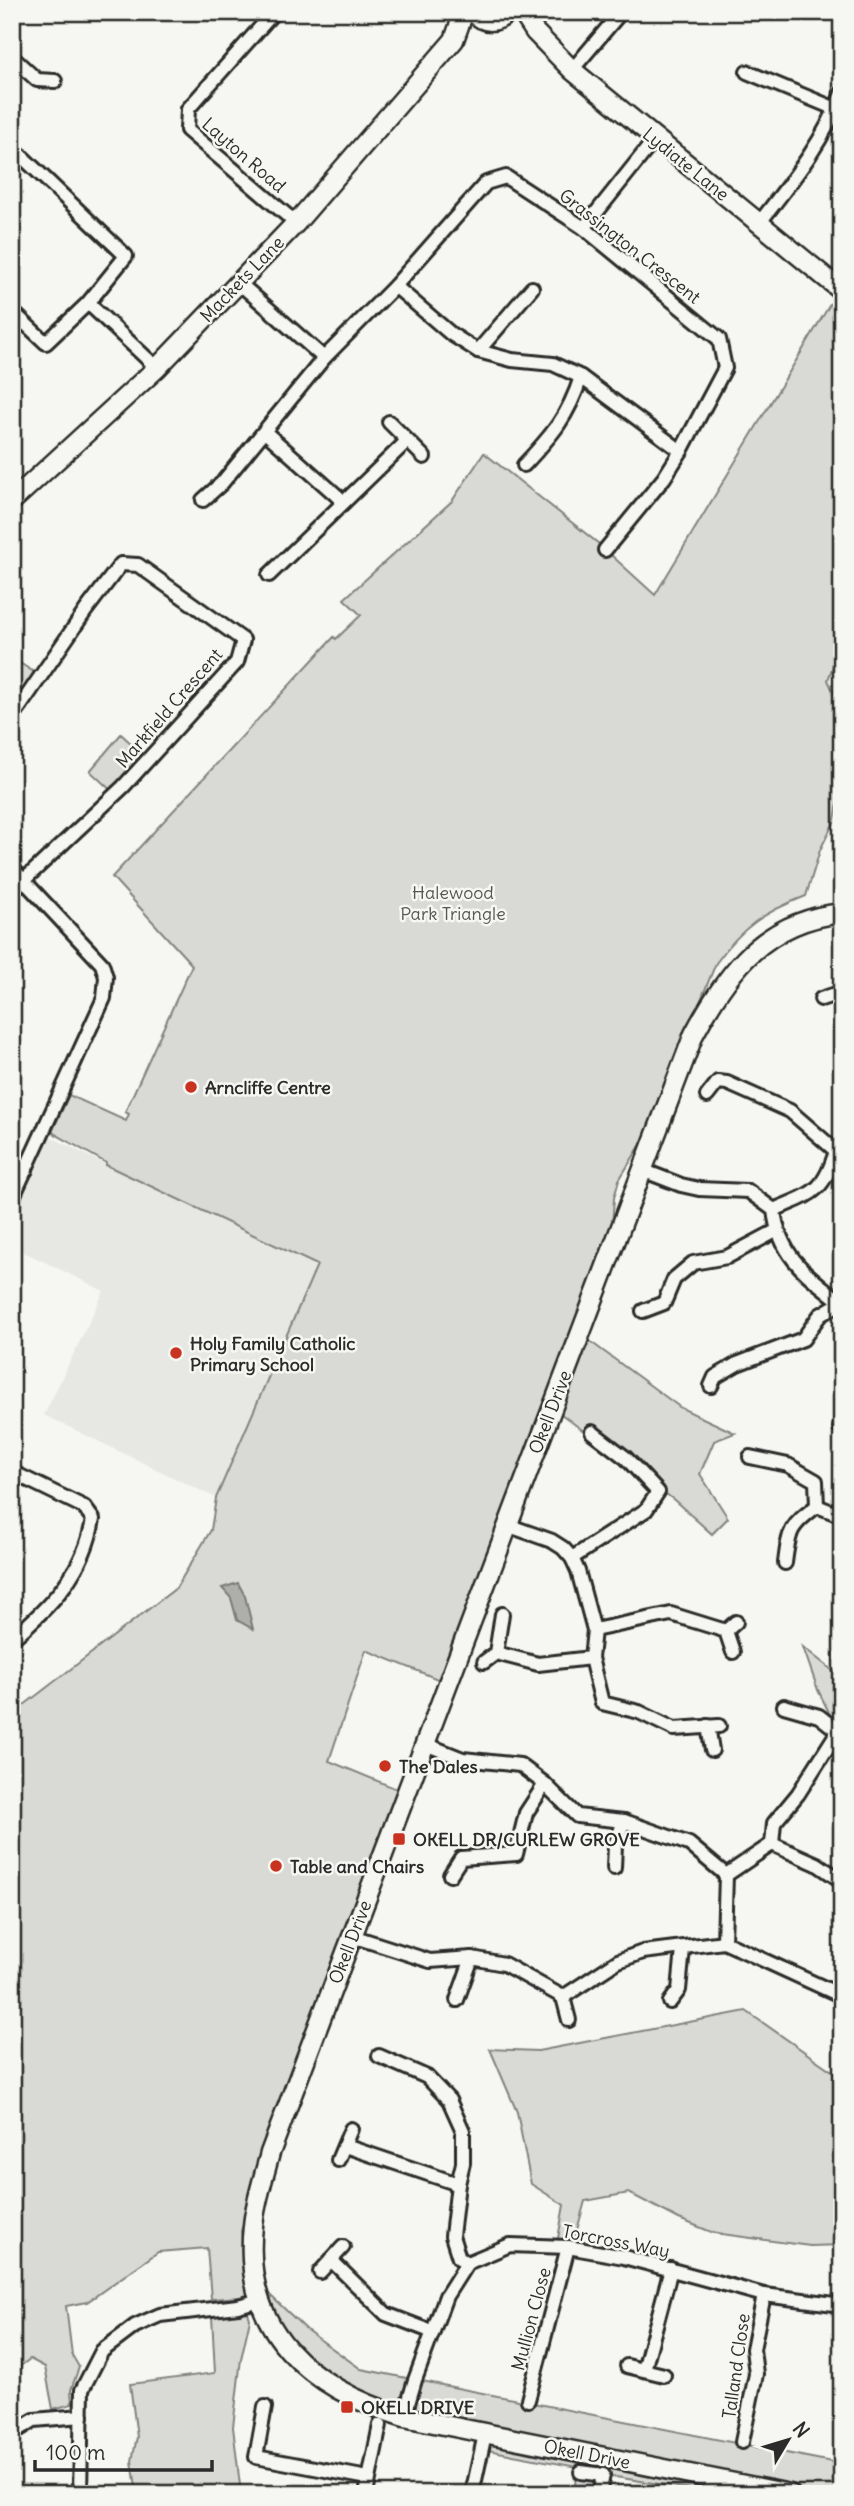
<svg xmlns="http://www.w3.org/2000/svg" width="854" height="2506" viewBox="0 0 854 2506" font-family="Delius,sans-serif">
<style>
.built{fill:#e7e7e3}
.green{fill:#d9d9d5;stroke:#828280;stroke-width:2}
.water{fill:#aeaeab;stroke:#7a7a78;stroke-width:2}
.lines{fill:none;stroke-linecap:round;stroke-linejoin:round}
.street-casing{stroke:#2b2b2b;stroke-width:18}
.secondary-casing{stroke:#2b2b2b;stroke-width:23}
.street{stroke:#f6f6f2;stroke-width:12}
.secondary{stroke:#f6f6f2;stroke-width:18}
.poi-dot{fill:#c8321e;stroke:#f6f6f2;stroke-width:2.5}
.labels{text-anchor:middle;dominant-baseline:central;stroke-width:5;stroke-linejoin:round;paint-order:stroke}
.street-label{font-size:18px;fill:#2b2b2b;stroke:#f6f6f2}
.park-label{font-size:18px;fill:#565656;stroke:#f6f6f2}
.poi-label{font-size:18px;font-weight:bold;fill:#2b2b2b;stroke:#f6f6f2;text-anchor:start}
</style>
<rect width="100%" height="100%" fill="#f6f6f2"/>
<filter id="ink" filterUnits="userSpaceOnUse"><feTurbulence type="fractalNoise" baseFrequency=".0143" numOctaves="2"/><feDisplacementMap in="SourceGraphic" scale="14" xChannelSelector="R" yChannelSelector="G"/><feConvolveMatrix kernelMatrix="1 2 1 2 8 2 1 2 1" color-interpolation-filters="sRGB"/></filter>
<g filter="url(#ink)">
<!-- built -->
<path class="built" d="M49,1136L148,1186L176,1197L317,1265L216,1498L44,1415L104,1291L12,1246V1215Z"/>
<!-- green -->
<g class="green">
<path d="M835,296L842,302V641L828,680C839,704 845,712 838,738L842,740V780L835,820L820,850L806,896C764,912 742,927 716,963L643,1141L619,1180L614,1198L612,1227L440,1680L366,1650L329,1761L397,1789L241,2231L245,2260L255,2296L211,2299L207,2248L158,2252L87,2302L66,2306L72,2355L79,2367L71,2390L72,2404L53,2409L45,2367L30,2359L12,2372V1711L15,1712L176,1588L211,1530L216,1498L317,1265L106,1165V1163L52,1132L69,1095L126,1121L129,1114L125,1112L192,965L112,877L334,637L336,639L361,615L344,599L452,501L484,453L599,544L655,595Z"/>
<path d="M12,658L40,676L12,710Z"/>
<path d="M121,734L148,759L116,795L90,771Z"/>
<path d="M580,1334L681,1408L735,1433L714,1441L700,1474L728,1518L712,1534L674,1500L552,1407Z"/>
<path d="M803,1647L842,1678V1733L838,1731L818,1690Z"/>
<path d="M746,2011L842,2078V2245L810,2246L714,2233L679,2219L629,2193L585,2201L572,2248L557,2244L564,2205L531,2184L517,2112L490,2049L538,2051Z"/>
<path d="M255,2281L308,2331L361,2369L842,2464V2494H790L713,2479L709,2492L603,2475L599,2494H574L577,2467L482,2449L485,2433L339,2392L287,2349Z"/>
<path d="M247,2309L250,2319L241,2359L233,2427L241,2494H137L132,2461L137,2437L130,2384L215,2373L212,2316Z"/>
</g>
<!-- water -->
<path class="water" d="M238,1583L245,1596L253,1629L237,1620L231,1598L222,1588Z"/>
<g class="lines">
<defs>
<g id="street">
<path d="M274,12L188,109L187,130L296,223"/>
<path d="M12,57L37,80L55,81"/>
<path d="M572,70L621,12"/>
<path d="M747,72L836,109"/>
<path d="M12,147L126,256L88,303L46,343L12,311"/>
<path d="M760,222C791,182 824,142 842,93"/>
<path d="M584,228L655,139"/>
<path d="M238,282L324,358"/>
<path d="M395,286L451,334L478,351L512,360L553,364L581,377L681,451"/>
<path d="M88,303L157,368"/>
<path d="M478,351L532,288"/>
<path d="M389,422L424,457"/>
<path d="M265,432L344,502"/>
<path d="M524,465C552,435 568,417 581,377"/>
<path d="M203,500L222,483L324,358L395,286L486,183L506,177L584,228L719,339L725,368L681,451L664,478L605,550"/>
<path d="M269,575L407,441"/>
<path d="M12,718L86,610L121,564L138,565L243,640L237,662L123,787L23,881"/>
<path d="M12,868L102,964L106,977L104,998L12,1199"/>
<path d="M821,999L842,992"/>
<path d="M707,1096L718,1082L727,1083L790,1111L836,1151C823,1194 812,1193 774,1210"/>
<path d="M12,1162L26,1170"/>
<path d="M642,1170L681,1185L699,1189L748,1191L774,1210C779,1256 807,1275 841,1302"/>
<path d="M643,1311L664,1303L674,1279L693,1263L727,1257L776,1231"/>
<path d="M711,1386L715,1377L737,1364L803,1339L820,1315L842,1302"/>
<path d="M840,1427L842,1426"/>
<path d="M750,1457L788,1465L816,1481L817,1506"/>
<path d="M12,1472L84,1507L93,1519C85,1571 51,1606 12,1639"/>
<path d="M507,1525L552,1541L563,1548L572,1558L578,1571L594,1630L591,1658L602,1703L639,1712L674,1729L719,1726"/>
<path d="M572,1558L646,1510L658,1492L626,1458L592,1432"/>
<path d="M785,1563C789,1530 790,1526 817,1506L842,1516"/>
<path d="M502,1614L496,1653L538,1664L591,1658"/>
<path d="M594,1630L671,1614L726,1631L736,1622"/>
<path d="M726,1631L733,1652"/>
<path d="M484,1662L496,1653"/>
<path d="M708,1726L712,1750"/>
<path d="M425,1744L463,1759L520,1765L545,1784L577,1816L624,1821L689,1844L726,1875L724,1942"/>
<path d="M772,1844L774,1823L798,1794L838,1731L819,1716L784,1706"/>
<path d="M614,1868L615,1845L624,1821"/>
<path d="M450,1875L461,1858L516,1854L526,1813L545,1784"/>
<path d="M726,1875L772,1844L817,1864L842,1881"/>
<path d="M352,1936L430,1961L472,1958L504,1964L563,1997L618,1961L643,1952L724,1942L842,1996"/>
<path d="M563,1997L569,2020"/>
<path d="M457,2000L472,1958"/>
<path d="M670,2002L679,1990L683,1949"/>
<path d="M379,2056L427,2077L449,2100L463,2131V2163L458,2184L452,2236L459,2258L467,2263"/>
<path d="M345,2146L458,2184"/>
<path d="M338,2160L351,2129"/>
<path d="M331,2260L386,2314L433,2332"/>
<path d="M320,2272L343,2247"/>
<path d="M627,2366L664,2375"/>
<path d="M644,2370L671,2269"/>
<path d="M528,2400L568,2247"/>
<path d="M265,2407L256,2457L368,2478"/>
<path d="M404,2417L415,2380L446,2296L467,2263L510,2245L568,2247L624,2257L764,2295L842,2305"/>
<path d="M12,2434L34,2420L82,2416"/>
<path d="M742,2442L756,2374L753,2349L764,2295"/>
<path d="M581,2472L603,2475L599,2494"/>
<path d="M80,2494L82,2390L102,2351L135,2326L160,2315L238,2306L260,2300"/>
<path d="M366,2494L380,2425"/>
<path d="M472,2494L485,2434"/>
<path d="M709,2494L712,2479"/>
</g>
<g id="secondary">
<path d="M473,12C484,24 497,24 508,12"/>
<path d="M522,12L535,32L572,70L842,291"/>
<path d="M12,501L157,368L296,223L454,40L464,12"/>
<path d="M790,2494L404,2417C312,2389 241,2332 253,2226C255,2202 264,2177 270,2153L694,1034C728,970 765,921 842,913"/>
</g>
</defs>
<!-- street casing -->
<use href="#street" class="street-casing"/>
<!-- secondary casing -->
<use href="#secondary" class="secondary-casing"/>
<!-- street -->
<use href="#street" class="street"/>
<!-- secondary -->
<use href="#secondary" class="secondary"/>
</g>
</g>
<!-- markers -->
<g class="poi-dot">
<circle cx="191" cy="1087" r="7"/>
<circle cx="176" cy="1353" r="7"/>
<circle cx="385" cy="1766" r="7"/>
<rect x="392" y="1832" width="14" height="14" rx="3.5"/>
<circle cx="276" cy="1866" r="7"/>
<rect x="340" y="2400" width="14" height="14" rx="3.5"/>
</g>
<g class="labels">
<!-- street labels -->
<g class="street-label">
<text transform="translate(244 155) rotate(41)">Layton Road</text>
<text transform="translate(686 164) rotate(39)">Lydiate Lane</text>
<text transform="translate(630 246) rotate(38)">Grassington Crescent</text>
<text transform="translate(242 279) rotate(-46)">Mackets Lane</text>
<text transform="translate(169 708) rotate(-49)">Markfield Crescent</text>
<text transform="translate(550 1412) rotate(-69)">Okell Drive</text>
<text transform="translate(350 1942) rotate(-69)">Okell Drive</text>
<text transform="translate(616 2241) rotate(11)">Torcross Way</text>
<text transform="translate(531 2319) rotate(-75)">Mullion Close</text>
<text transform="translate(736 2366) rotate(-82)">Talland Close</text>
<text transform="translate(587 2454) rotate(11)">Okell Drive</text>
</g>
<!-- park labels -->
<g class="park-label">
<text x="453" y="892">Halewood<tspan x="453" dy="21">Park Triangle</tspan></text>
</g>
<!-- poi labels -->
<g class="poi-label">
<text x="205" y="1087">Arncliffe Centre</text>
<text x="190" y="1343">Holy Family Catholic<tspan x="190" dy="21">Primary School</tspan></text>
<text x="399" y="1766">The Dales</text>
<text x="413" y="1839">OKELL DR/CURLEW GROVE</text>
<text x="290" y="1866">Table and Chairs</text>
<text x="361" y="2407">OKELL DRIVE</text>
</g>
</g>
<!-- margin -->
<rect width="854" height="2506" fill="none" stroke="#f6f6f2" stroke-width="42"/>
<rect x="21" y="21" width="812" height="2464" fill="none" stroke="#2b2b2b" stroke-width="2.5" filter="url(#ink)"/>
<!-- north arrow -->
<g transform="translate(788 2440) rotate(52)" stroke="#f6f6f2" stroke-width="5" paint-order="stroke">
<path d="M0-5L12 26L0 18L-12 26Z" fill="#2b2b2b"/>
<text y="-10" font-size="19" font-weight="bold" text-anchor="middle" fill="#2b2b2b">N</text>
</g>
<!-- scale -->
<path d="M35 2460v10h177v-10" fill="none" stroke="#2b2b2b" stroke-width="3.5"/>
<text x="46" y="2460" font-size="21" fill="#2b2b2b" stroke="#f6f6f2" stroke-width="5" paint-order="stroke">100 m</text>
</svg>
